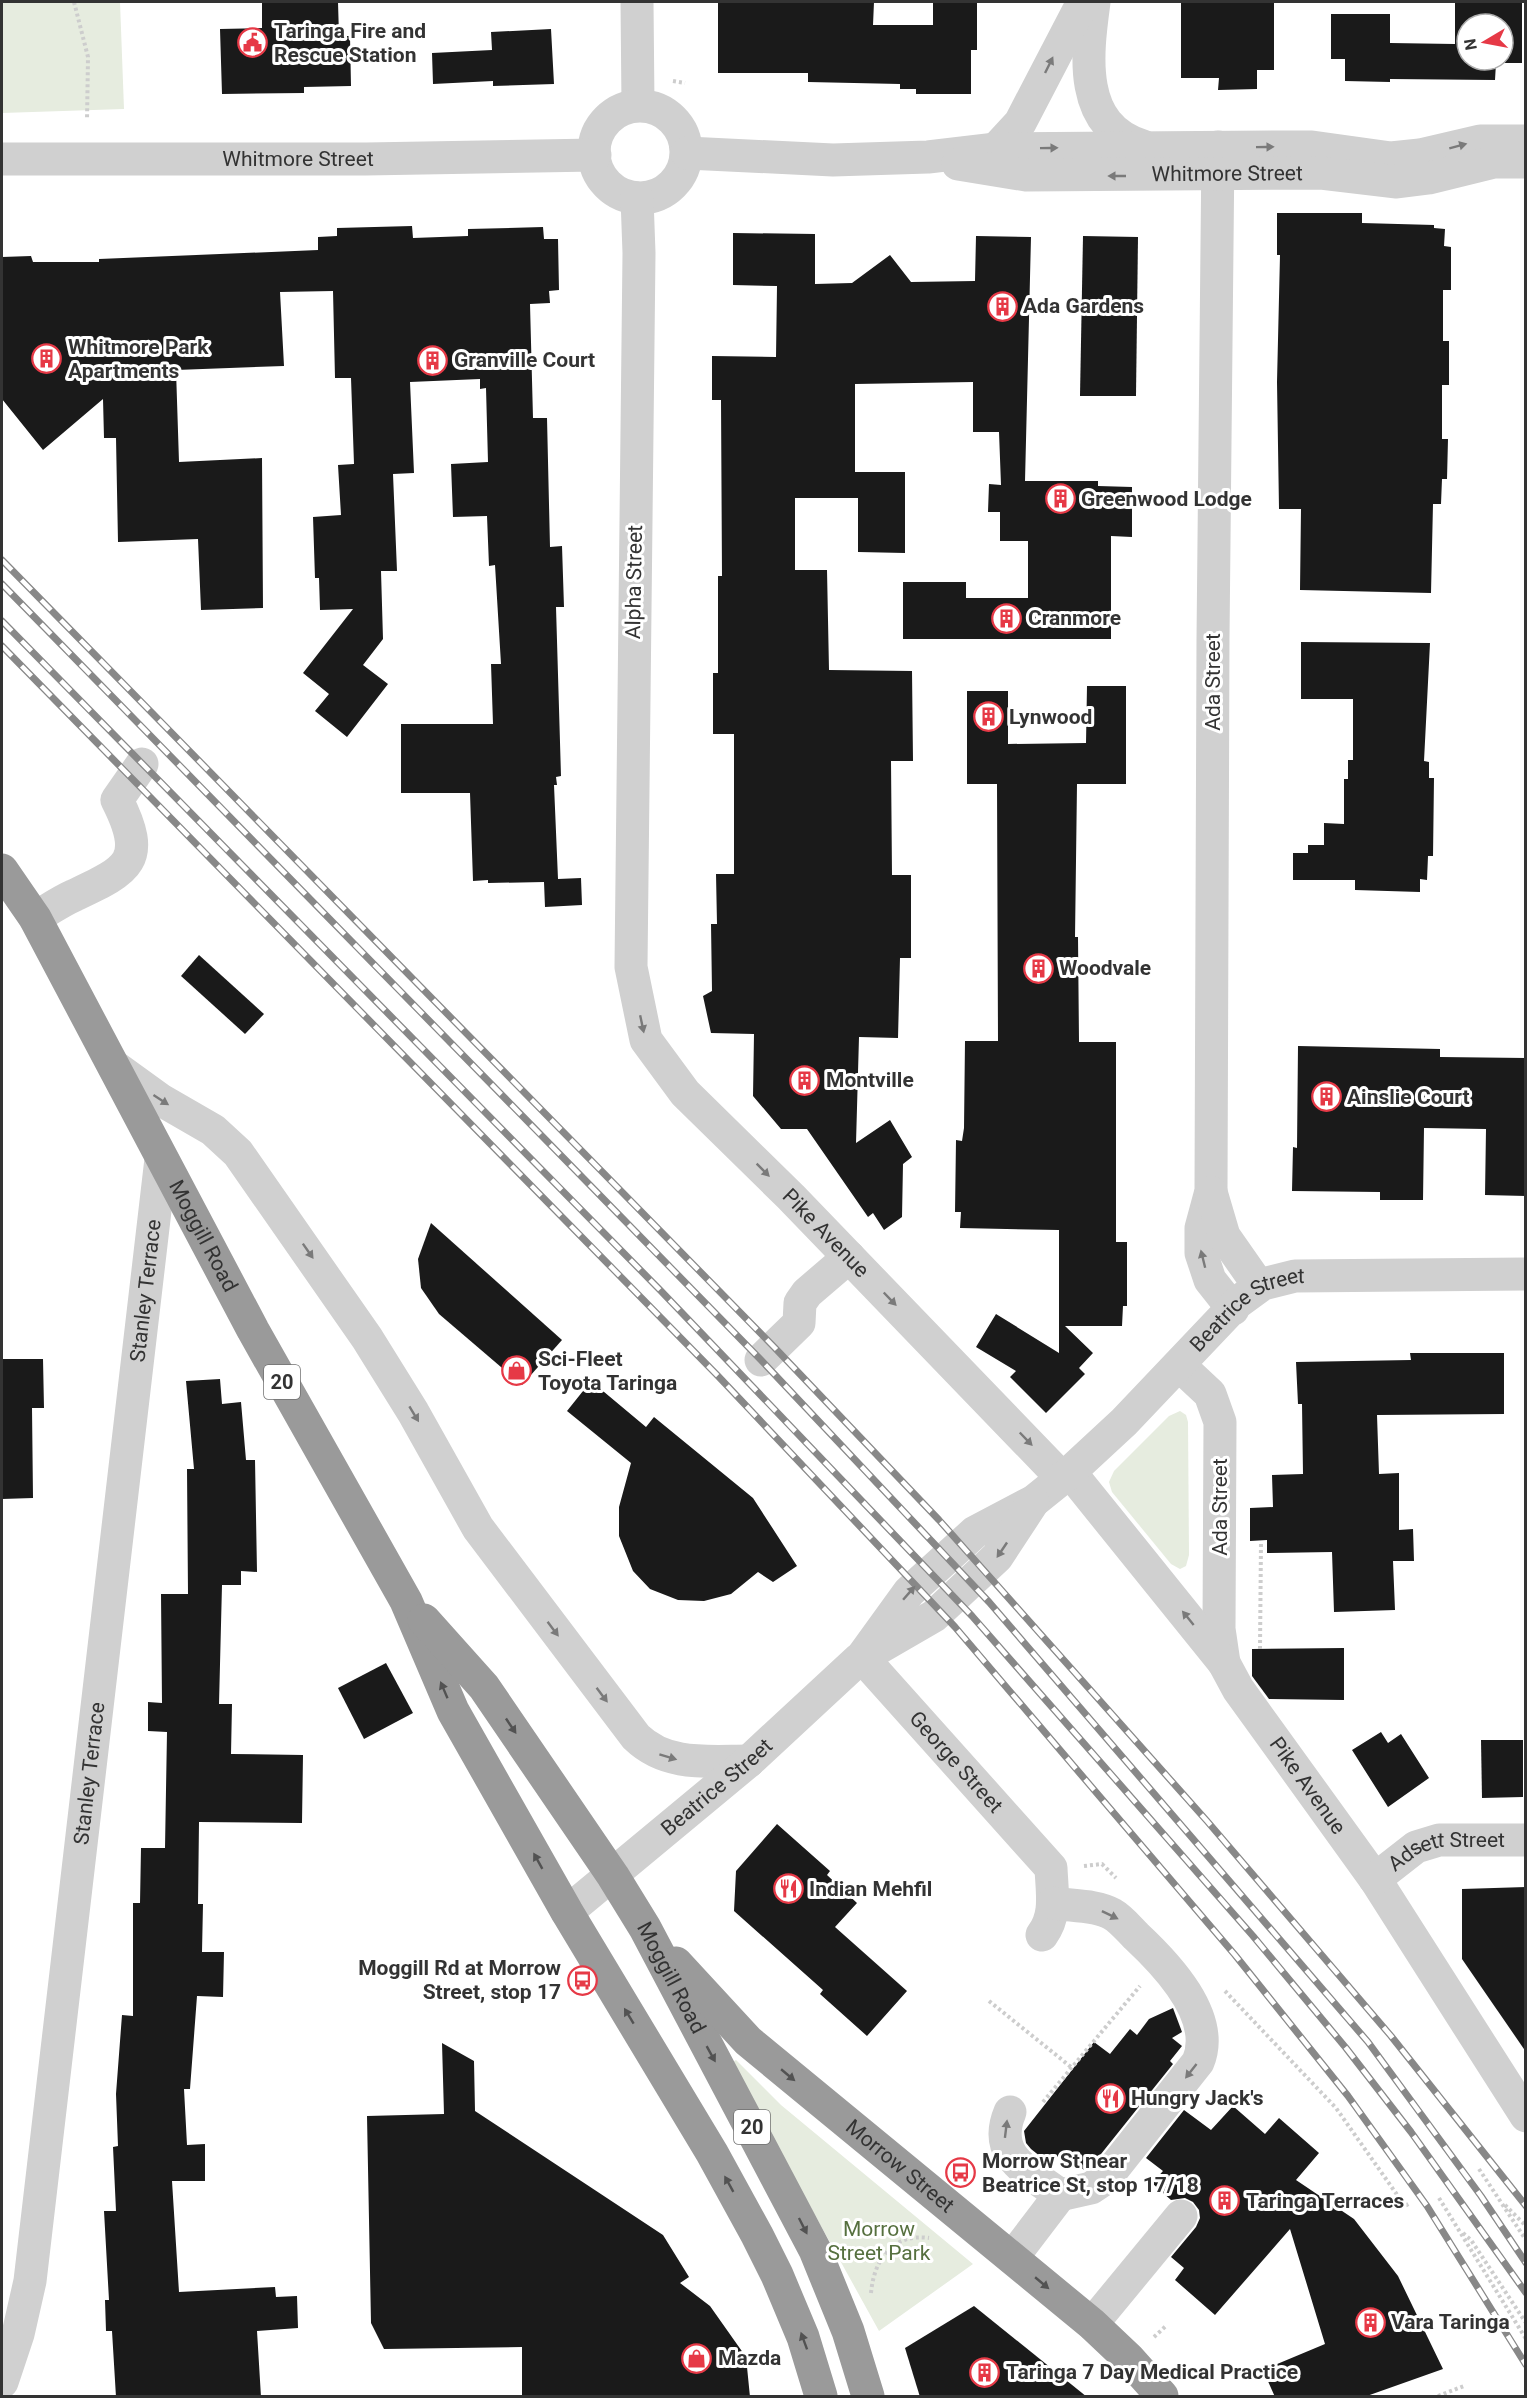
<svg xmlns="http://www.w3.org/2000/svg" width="1527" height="2398" viewBox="0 0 1527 2398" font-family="Roboto,sans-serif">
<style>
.green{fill:#e6ecdf}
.building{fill:#1a1a1a;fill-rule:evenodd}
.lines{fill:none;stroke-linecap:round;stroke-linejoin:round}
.path{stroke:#cdcdcd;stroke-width:4;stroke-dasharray:3 3;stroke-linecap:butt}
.minor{stroke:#d0d0d0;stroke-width:33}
.highway{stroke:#9a9a9a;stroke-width:33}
.rail-casing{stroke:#888;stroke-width:7}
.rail{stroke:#fff;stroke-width:4.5;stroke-dasharray:14;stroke-linecap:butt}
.oneway{fill:#7a7a7a}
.oneway2{fill:#525252}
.labels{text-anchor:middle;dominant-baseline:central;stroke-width:6;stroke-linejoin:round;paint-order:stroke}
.shield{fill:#fff;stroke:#707070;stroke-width:1.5}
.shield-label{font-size:20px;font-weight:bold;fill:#333}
.poi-label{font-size:21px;font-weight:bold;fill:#333;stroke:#fff;text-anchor:start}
.street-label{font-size:21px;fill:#333;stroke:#fff}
.park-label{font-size:21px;fill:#56703f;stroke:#fff}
</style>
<rect width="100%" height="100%" fill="#fff"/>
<!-- green -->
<g class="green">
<path d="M2,2H120L124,109L2,113Z"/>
<path d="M1180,1411L1186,1415L1188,1422L1189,1555L1186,1566L1180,1569L1171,1564L1112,1492L1109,1482L1114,1471L1169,1416Z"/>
<path d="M736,2060L781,2105L973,2264L879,2331L731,2063Z"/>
</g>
<!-- building -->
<g class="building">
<path d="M262,2H338L339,36H350L351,86L304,87V93L222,94L220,29L262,28Z"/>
<path d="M718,2H874L873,25H933V2H977V50H971V94H916V89H900V84L808,82V73H718Z"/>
<path d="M1181,2H1274V70H1257V89L1218,90L1219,78H1181Z"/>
<path d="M1455,2H1522V63H1496L1495,80L1390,79V82L1345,81V59H1331V14H1390V43L1455,44ZM1467,24H1503V60H1467Z"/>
<path d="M551,29L554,84L493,86V81L433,84L432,53L492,50L491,32Z"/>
<path d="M1277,213H1362V223L1434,225V228L1445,229L1444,246L1451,247V290H1443V341H1449V385H1442V439H1448L1447,479H1442L1441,504H1433L1431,593L1300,590L1301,509H1279L1277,382L1280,255H1277Z"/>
<path d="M412,226L413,238L468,236V229L543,227L544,239H558L559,290L549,291L550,303L530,304L533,418H547L550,547L562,546L564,607H556L561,776L556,777L557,785H554L558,879L581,878L582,905L545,907L544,882L488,883V880L473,881L470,793H401V724H493L491,664H501L495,565L489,566L487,516L453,517L451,464L488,462L486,388L480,389V379L410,382L414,473L393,474L397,571H381L383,639L363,665L388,684L347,737L315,711L329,694L303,673L353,609L320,610L319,578H315L313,517L341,515L338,465L354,464L351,378H335L333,291L280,292L284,366L176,370L179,462L262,458L263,608L201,610L198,539L118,542L116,438H104L103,399L43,450L2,399V257L31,256L33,262H99V259L318,250V237L337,236V228Z"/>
<path d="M733,233L815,234V284L852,283L890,255L911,282L975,281L976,236L1031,237L1025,481H1098V486L1132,487V537L1111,536V639H903V582H966V598H1028V541H1000V512H988L989,484L1001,485L999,432H973V382L855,384V472H905V553L858,552V498H795V570H827L829,670L912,671L913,761H891L892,875H911V958H900L898,1038L859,1037L856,1143L890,1120L912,1157L903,1164L902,1217L884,1230L873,1213L868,1217L807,1129H781L753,1096L754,1034L711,1033L703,996L712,991L711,924H717L716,874H734V734H713V673H718V576H722L721,400H712V356L776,357L777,286L733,285Z"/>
<path d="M1083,236L1138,237L1136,396H1080Z"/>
<path d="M1301,642L1430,643L1424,761L1429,762V778H1434L1433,856H1428L1427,880L1420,879V892L1355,890V880H1293V853H1308V845H1324V823L1344,824V779H1348V760H1353V699H1301Z"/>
<path d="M1087,686H1126V784H1077L1075,937H1078L1079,1042H1116V1242H1127V1306H1123L1122,1326H1065L1093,1353L1079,1368L1085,1374L1046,1413L1010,1377L1016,1371L976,1347L996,1314L1059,1353V1230L960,1228L961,1212H955L956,1140L962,1141L964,1128L965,1041H998L997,784H967V691H1008V744L1086,743Z"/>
<path d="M199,955L264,1014L245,1034L181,976Z"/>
<path d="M1298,1046L1440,1049V1057L1526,1058V1196L1485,1195L1486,1129L1424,1128L1423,1200H1380V1192L1292,1191L1293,1147L1297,1148Z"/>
<path d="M431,1223L562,1340L522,1385L439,1314L421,1288L418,1259Z"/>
<path d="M1410,1353H1504V1414L1377,1415L1379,1474L1399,1473V1530L1413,1529L1414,1561H1393L1395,1610L1334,1612L1332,1552L1267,1553V1540L1250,1541V1508L1273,1507L1272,1475L1303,1474L1302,1404H1298L1296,1362L1411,1360Z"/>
<path d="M2,1359H43L44,1408H32L33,1498L2,1499Z"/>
<path d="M220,1379L222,1404L241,1402L246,1460H255L257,1572L241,1571V1585H222L219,1704H232L231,1754L303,1755L302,1823L199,1822L198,1904H203L202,1952H224L223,1997L197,1996L190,2089H184L187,2145L205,2144V2181H172L179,2292L275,2287L276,2297L297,2296L298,2328L257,2331L261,2397H116L112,2331H106L105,2300H109L104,2211H116L113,2147L118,2146L116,2094L122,2015L133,2016V1903H140L141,1848H165L167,1732L148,1731V1702L162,1703L161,1594H188L187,1469H194L186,1381Z"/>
<path d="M591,1381L646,1427L654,1417L753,1498L797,1566L773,1582L758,1572L731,1594L704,1601L678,1600L650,1589L633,1571L619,1536V1507L631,1463L567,1411Z"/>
<path d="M1344,1648V1700L1269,1699L1252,1676V1649Z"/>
<path d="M386,1663L413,1713L364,1739L338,1688Z"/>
<path d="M1381,1732L1388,1743L1401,1734L1429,1778L1388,1807L1352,1750Z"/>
<path d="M1481,1740H1523V1797L1482,1798Z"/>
<path d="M777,1824L830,1871L827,1875L857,1903L835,1927L907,1991L867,2036L820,1994L823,1990L734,1911L736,1871Z"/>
<path d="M1526,1887V2052L1462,1959V1889Z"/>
<path d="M1173,2008L1182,2032L1172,2038L1182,2046L1170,2061L1173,2064L1093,2164L1090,2162L1084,2170L1061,2152L1051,2165L1031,2149L1026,2143L1024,2131L1094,2042L1110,2054L1130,2029L1137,2035L1149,2019Z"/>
<path d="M442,2043L474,2061L475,2111L663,2235L689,2277L680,2283L710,2306L746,2357L750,2397H522V2347L384,2349L371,2323L367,2116L444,2114Z"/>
<path d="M1233,2106L1265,2134L1279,2118L1319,2153L1296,2180L1354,2219L1398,2276L1443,2369L1364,2397H1275L1263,2370L1325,2344L1290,2229L1215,2315L1175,2280L1184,2268L1171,2257L1196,2227L1200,2218L1199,2210L1193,2202L1185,2198L1171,2200L1152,2183L1163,2171L1146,2158L1184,2110L1211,2130Z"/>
<path d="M974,2306L1087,2397H920L905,2348Z"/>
</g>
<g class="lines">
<!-- path -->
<g class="path">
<path d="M74,2L88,57L87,120"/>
<path d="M673,81L685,83"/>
<path d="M1260,1649L1261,1541"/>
<path d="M1084,1866L1102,1864L1116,1878"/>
<path d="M1225,1991L1336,2108L1405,2206L1410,2203"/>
<path d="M989,2001L1071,2067"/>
<path d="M1043,2102L1140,1986"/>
<path d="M1479,2169L1526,2240"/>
<path d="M1439,2198L1526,2339"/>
<path d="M1505,2205L1526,2226"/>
<path d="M1463,2233L1471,2240L1526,2323"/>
<path d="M871,2293C874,2259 893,2233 929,2238"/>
<path d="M1154,2337L1167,2325"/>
<path d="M1438,2396L1464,2386"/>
</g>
<!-- minor -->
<g class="minor">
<path d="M637,2L638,105"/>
<path d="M1094,2C1087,54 1077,126 1143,146"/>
<circle cx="640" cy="152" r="46"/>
<path d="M1218,147L1213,639L1211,1191L1201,1228V1253L1210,1280L1233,1309"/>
<path d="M996,149L1020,123L1083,2"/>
<path d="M687,153L833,160L928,157L996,149L1284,147H1312L1391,158L1420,155L1480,141H1526"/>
<path id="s1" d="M2,159H366L595,155"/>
<path id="s2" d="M958,164L1026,175L1321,173L1397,182L1429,178L1494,162H1526"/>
<path id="s3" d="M637,198L639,253L631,967L646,1040L685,1093L791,1197L1062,1478"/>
<path d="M35,918C48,910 61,901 75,895C128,870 148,861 117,800L142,764"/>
<path d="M114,1066L161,1100L213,1130L238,1153L367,1338L413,1412L478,1528L636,1737C667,1767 708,1761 749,1761"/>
<path d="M1211,1192L1224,1236L1259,1286"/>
<path d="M761,1360L799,1323L800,1303L807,1293L849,1257"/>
<path d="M1179,1365L1210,1394L1220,1422L1219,1629L1224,1663"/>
<path id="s4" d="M1070,1472L1224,1663L1238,1689L1375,1879L1526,2116"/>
<path id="s5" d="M862,1657L909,1592L975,1532L1034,1501L1070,1472L1124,1422L1238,1302L1263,1284L1295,1276L1526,1274"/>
<path id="s6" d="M862,1657L1051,1868C1052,1893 1057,1915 1042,1935"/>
<path id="s7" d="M1375,1879L1416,1847L1439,1840H1526"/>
<path id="s8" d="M567,1912L749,1761L858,1660L934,1616L997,1557L1033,1502"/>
<path d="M1010,2112C991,2157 1030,2172 1060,2195L1091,2188L1106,2178L1198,2062C1217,2017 1166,1964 1136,1936C1129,1929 1121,1919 1112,1914C1097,1905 1070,1906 1053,1903"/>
<path d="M1012,2258L1060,2195"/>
<path d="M1092,2324L1181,2216"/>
<path id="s9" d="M2,2382L18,2334L30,2281L161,1159"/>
</g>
<!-- highway -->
<g class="highway">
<path id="s10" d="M2,870L35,918L253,1330L406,1601L453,1711L567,1912L712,2153L757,2235L777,2275L803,2337L821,2396"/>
<path id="s11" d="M424,1620L484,1687L613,1876L645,1928L815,2250L848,2331L868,2396"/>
<path id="s12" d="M676,1963L748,2041L1092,2324L1129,2359L1162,2396"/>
</g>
<defs>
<g id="rail">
<path d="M2,560L775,1348L939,1520L1207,1821L1391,2036L1526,2206"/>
<path d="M2,584L761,1360L989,1602L1368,2042L1481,2196L1526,2263"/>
<path d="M2,621L661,1291L972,1616L1253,1936L1346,2048L1411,2132L1526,2293"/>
<path d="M2,646L718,1376L955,1627L1235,1955L1348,2096L1427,2206L1526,2365"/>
</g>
</defs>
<!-- rail casing -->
<use href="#rail" class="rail-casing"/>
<!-- rail -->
<use href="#rail" class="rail"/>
</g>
<!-- one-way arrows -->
<defs><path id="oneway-solid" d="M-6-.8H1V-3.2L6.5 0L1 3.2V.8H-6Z" transform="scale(1.5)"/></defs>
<g class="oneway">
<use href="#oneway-solid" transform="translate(1049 65) rotate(-64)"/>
<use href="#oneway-solid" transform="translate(1458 146) rotate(-15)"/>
<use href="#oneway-solid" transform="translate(1265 147) rotate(-1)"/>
<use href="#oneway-solid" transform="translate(1049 148) rotate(-1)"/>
<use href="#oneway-solid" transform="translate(1117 176) rotate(180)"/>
<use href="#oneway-solid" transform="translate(642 1024) rotate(78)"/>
<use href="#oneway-solid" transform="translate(161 1100) rotate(33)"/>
<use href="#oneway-solid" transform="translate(763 1170) rotate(45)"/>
<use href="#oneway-solid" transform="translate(308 1251) rotate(55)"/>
<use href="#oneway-solid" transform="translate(1203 1259) rotate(-104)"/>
<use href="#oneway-solid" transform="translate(890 1299) rotate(46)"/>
<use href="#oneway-solid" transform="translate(414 1414) rotate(59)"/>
<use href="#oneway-solid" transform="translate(1026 1439) rotate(46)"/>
<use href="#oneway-solid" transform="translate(1002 1550) rotate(124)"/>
<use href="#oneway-solid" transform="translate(909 1593) rotate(-49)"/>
<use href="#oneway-solid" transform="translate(1188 1618) rotate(-129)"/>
<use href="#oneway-solid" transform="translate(553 1629) rotate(53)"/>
<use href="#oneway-solid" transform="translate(602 1695) rotate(53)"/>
<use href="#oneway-solid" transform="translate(668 1757) rotate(17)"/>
<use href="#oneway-solid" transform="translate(1110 1915) rotate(26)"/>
<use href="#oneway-solid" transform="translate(1191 2071) rotate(128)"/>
<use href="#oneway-solid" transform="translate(1006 2129) rotate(-83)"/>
</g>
<g class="oneway2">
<use href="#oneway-solid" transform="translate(444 1690) rotate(-113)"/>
<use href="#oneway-solid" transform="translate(511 1726) rotate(56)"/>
<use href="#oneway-solid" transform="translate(538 1861) rotate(-119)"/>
<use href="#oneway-solid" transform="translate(629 2016) rotate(-121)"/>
<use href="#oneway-solid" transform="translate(711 2054) rotate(61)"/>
<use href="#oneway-solid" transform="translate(788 2075) rotate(40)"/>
<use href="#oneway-solid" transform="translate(729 2184) rotate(-119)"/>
<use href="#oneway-solid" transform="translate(803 2226) rotate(63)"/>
<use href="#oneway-solid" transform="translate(1042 2283) rotate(40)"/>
<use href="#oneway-solid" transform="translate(804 2341) rotate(-110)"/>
</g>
<!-- icons -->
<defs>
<symbol id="civic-ring" viewBox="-11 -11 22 22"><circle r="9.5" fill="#fff" stroke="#e63946" stroke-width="1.5"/><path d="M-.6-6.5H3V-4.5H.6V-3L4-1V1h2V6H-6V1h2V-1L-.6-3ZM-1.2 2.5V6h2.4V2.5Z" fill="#e63946"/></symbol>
<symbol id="building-ring" viewBox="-11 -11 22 22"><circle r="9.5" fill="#fff" stroke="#e63946" stroke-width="1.5"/><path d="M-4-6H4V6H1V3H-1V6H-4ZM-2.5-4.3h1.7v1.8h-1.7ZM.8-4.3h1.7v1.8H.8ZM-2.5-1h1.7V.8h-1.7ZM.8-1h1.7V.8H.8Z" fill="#e63946"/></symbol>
<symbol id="shop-ring" viewBox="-11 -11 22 22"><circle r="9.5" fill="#fff" stroke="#e63946" stroke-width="1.5"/><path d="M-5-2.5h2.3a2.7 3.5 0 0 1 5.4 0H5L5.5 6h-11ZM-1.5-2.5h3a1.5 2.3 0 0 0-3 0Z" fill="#e63946"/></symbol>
<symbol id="restaurant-ring" viewBox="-11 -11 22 22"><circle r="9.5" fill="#fff" stroke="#e63946" stroke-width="1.5"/><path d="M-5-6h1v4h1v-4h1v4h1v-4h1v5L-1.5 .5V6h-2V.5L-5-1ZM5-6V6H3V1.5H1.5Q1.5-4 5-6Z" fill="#e63946"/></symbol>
<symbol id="bus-ring" viewBox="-11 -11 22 22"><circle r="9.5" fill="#fff" stroke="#e63946" stroke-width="1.5"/><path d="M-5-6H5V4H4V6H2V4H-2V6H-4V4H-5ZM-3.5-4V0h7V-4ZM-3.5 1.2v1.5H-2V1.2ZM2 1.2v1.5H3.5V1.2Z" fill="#e63946"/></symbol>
</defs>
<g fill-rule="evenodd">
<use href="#civic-ring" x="236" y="26" width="33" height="33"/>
<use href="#building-ring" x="986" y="290" width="33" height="33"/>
<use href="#building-ring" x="30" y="342" width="33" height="33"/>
<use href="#building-ring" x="416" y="344" width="33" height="33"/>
<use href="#building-ring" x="1044" y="482" width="33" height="33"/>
<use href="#building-ring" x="990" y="602" width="33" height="33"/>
<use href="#building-ring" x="972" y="700" width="33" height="33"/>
<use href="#building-ring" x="1022" y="952" width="33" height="33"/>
<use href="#building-ring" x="788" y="1064" width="33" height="33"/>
<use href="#building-ring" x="1310" y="1080" width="33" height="33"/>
<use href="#shop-ring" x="500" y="1354" width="33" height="33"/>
<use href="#restaurant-ring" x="772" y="1872" width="33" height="33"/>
<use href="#bus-ring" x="566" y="1964" width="33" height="33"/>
<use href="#restaurant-ring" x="1094" y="2082" width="33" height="33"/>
<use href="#bus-ring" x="944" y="2156" width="33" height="33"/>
<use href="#building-ring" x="1208" y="2184" width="33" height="33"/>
<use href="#building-ring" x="1354" y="2306" width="33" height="33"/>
<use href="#shop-ring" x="680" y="2342" width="33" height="33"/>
<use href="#building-ring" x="968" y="2356" width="33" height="33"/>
</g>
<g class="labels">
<!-- shield labels -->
<g class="shield">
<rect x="264" y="1365" width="36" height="34" rx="4.5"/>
<rect x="734" y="2110" width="36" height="34" rx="4.5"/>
</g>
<g class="shield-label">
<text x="282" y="1382">20</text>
<text x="752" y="2127">20</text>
</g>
<!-- poi labels -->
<g class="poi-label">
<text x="274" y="31">Taringa Fire and<tspan x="274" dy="24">Rescue Station</tspan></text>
<text x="1023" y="306">Ada Gardens</text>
<text x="68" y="347">Whitmore Park<tspan x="68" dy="24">Apartments</tspan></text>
<text x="454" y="360">Granville Court</text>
<text x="1081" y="499">Greenwood Lodge</text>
<text x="1028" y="618">Cranmore</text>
<text x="1009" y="717">Lynwood</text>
<text x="1059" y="968">Woodvale</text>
<text x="826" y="1080">Montville</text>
<text x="1347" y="1097">Ainslie Court</text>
<text x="538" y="1359">Sci-Fleet<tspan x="538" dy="24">Toyota Taringa</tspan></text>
<text x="809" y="1889">Indian Mehfil</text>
<text x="561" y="1968" text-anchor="end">Moggill Rd at Morrow<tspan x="561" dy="24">Street, stop 17</tspan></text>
<text x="1131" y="2098">Hungry Jack's</text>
<text x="982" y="2161">Morrow St near<tspan x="982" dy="24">Beatrice St, stop 17/18</tspan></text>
<text x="1246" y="2201">Taringa Terraces</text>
<text x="1391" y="2322">Vara Taringa</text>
<text x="718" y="2358">Mazda</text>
<text x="1006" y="2372">Taringa 7 Day Medical Practice</text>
</g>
<!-- street labels -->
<g class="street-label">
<text stroke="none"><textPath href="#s1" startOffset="296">Whitmore Street</textPath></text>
<text stroke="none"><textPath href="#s2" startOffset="270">Whitmore Street</textPath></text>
<text transform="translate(634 582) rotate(-89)">Alpha Street</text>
<text transform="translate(1213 682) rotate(-90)">Ada Street</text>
<text stroke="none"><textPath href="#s3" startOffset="1108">Pike Avenue</textPath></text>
<text stroke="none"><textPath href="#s10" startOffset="418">Moggill Road</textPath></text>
<text stroke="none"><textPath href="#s9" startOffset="1102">Stanley Terrace</textPath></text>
<text stroke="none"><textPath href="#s5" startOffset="526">Beatrice Street</textPath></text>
<text transform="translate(1220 1507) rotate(-90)">Ada Street</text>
<text stroke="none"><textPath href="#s6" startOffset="141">George Street</textPath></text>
<text stroke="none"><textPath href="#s9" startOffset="616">Stanley Terrace</textPath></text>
<text stroke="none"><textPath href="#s4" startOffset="394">Pike Avenue</textPath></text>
<text stroke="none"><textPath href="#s8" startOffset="195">Beatrice Street</textPath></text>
<text stroke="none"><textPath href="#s7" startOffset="81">Adsett Street</textPath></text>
<text stroke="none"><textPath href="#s11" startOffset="436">Moggill Road</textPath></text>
<text stroke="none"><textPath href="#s12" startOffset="303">Morrow Street</textPath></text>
</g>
<!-- park labels -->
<g class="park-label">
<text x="879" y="2229">Morrow<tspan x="879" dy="24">Street Park</tspan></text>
</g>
</g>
<!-- border -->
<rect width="1527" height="2398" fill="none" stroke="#333333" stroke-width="6"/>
<!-- north arrow -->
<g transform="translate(1485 42) rotate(260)"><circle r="28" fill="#ffffff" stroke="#adadad" stroke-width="1.5"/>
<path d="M0-4.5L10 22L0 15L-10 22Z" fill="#e63946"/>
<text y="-9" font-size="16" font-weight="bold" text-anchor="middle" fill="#333333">N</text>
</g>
</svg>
